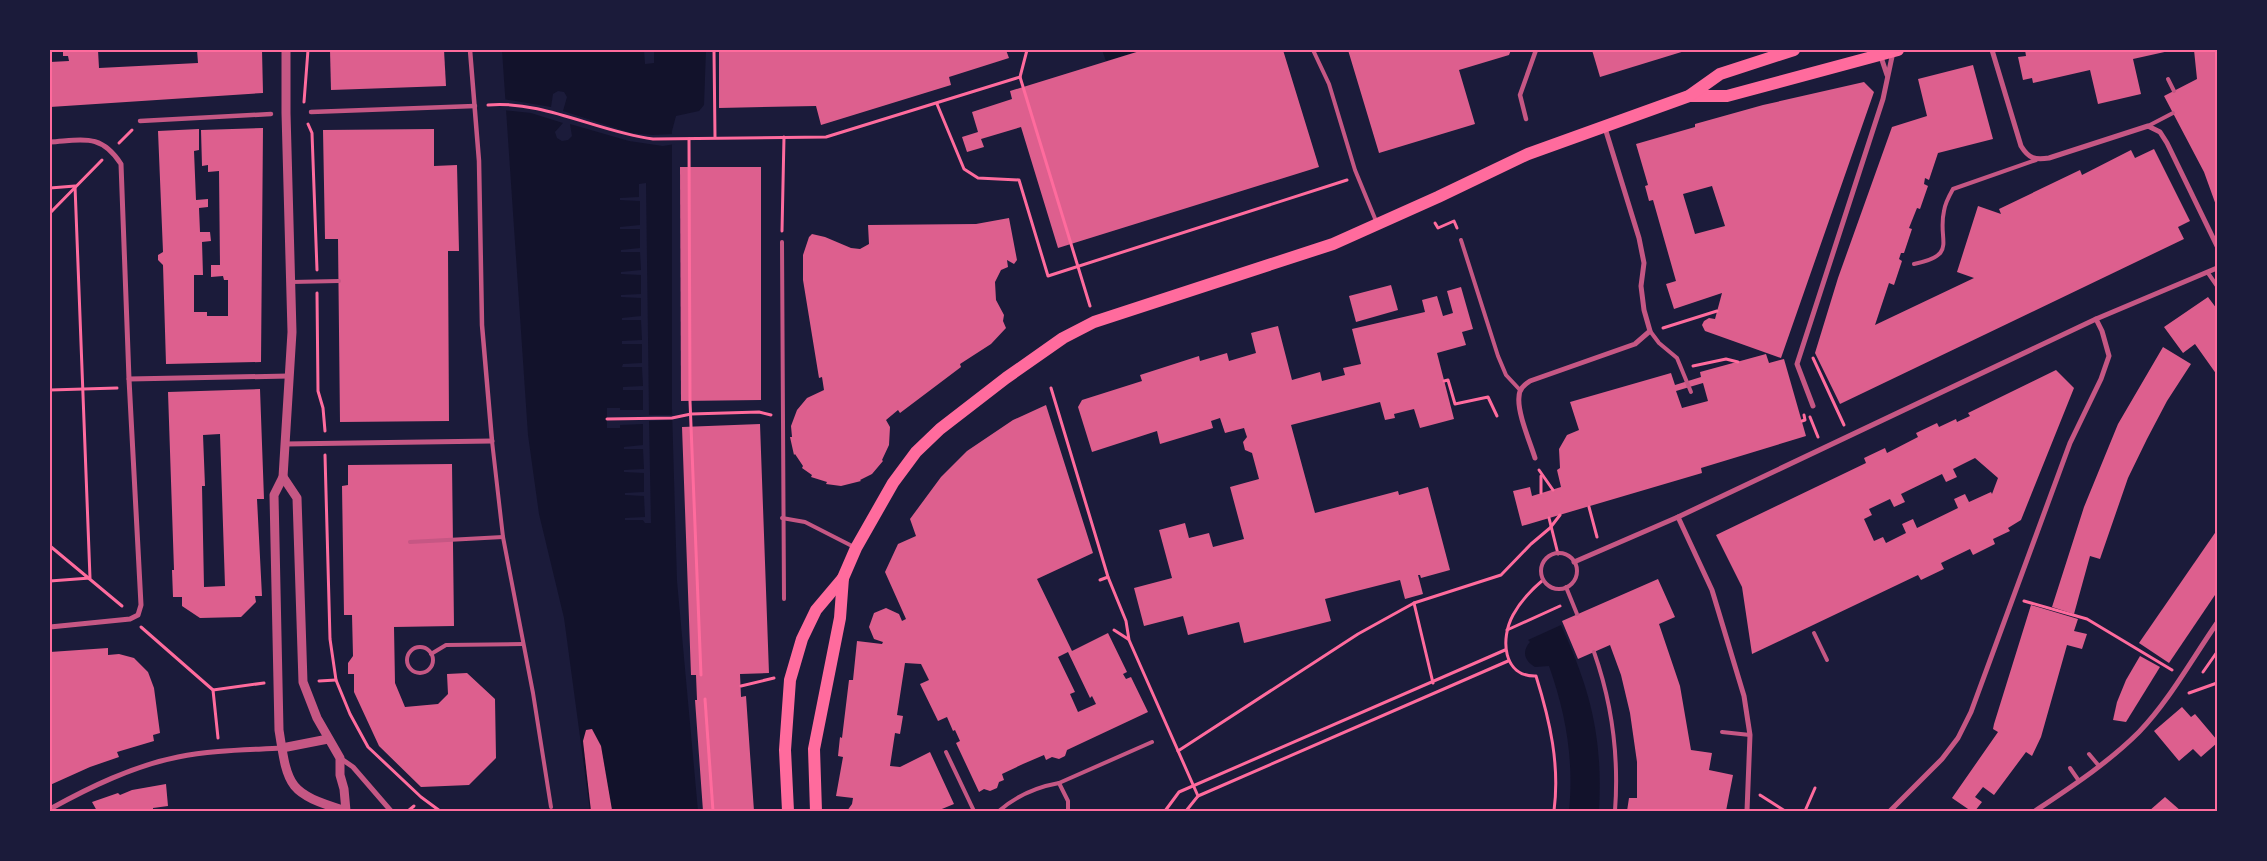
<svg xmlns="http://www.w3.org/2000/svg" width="2267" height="861" viewBox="0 0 2267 861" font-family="Lato,sans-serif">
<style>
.water{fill:#12122b}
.pier{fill:#1b1b3a}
.building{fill:#dd5f8e;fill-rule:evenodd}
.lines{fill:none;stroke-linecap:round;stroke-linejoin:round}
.path{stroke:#ff6b9d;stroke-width:3}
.service{stroke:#c65784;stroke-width:4}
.pedestrian{stroke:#c65784;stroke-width:4.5}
.minor{stroke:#c65784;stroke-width:5}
.tertiary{stroke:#c65784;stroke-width:9}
.primary{stroke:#ff6b9d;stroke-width:12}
.neatline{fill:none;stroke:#ff6b9d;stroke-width:2}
</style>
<rect width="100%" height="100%" fill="#1b1b3a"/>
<!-- water -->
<g class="water">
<path d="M502,50H706L704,105L699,111L676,116L672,131V409L677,581L698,811H590L564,618L539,514L528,435Z"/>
<path d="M1102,50H1143L1106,61Z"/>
<path d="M1561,625C1591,691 1603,738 1599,811H1569C1574,760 1566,714 1549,666L1535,667C1525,661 1521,652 1530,642L1528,640Z"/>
</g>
<!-- pier -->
<g class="pier">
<path d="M644,50H654V63L645,64Z"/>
<path d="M558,91L564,92L567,97L563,111L631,133L652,135L675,134V144L663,146L629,141L570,124L572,136L568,140L562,141L557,138L555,132L563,123L531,113L503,110V99L551,107L553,94Z"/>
<path d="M646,183L649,415H672L673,420L649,421L651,523H645L643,520H625V518L645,517L644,496L625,495V493L644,492V473L624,472V470L644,469L643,449H624V447L643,445V424L620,425V428H607V408H620V410H643V390H623V387L643,386L642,367H622L623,364L642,363V344H622V341L642,340L641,320H622V318L641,316V298L621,297V295L641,294V275L621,274V272L641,270L640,252H621V250L640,248V229H620V227L640,225V201L620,200V198L639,197V184Z"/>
</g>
<!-- building -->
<g class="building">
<path d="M63,50H98L99,68L198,63L197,50H262L263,93L50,107V62L69,61L68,56H63Z"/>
<path d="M330,50H444L446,86L331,90Z"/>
<path d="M719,50H1006L1009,58L949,77L951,85L821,125L816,106L719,108Z"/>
<path d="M1143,50H1283L1319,167L1058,248L1021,127L981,139L984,147L967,152L962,137L978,132L972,112L1012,99L1010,91Z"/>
<path d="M1348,50H1511L1509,55L1459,70L1475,124L1379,153Z"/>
<path d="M1592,50H1688L1600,77Z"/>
<path d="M2025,50H2169V51L2133,59L2141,94L2098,104L2090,70L2033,83L2032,78L2023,80L2018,57L2026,56Z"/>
<path d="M2194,50H2217V208L2204,172L2164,96L2197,79Z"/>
<path d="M1973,65L1993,139L1938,153L1929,180L1925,178L1924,184L1928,186L1920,209L1917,208L1909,228L1912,229L1904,253H1901L1899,259L1902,261L1894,285L1889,283L1875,325L1974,278L1957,272L1978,206L2001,214L1999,209L2080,170L2082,175L2131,150L2135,158L2154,149L2190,221L2178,227L2184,239L1840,404L1815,353L1838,278L1892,127L1927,116L1918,79Z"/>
<path d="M1864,82L1874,92L1781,358L1705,331L1702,325L1704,321L1709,318L1715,319L1722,293L1674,309L1666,284L1676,281L1653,200L1649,201L1645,186L1648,185L1636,144L1695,127V124L1763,105ZM1712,186L1725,226L1695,234L1683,194Z"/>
<path d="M263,128L261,362L166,364L163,265L158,260V255L163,252L158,131L199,129V150L194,151L196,200L208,199V207L199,208L200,232H210L211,241L202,242L203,275H194V312H207V316H228V280H224L223,276L211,277V265H220L219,171L208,172V165L202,166L201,130Z"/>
<path d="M434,129V166L457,165L459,251H448L449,421L340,422L338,239H325L323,130Z"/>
<path d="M680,167H761V400L681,401Z"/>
<path d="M1009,218L1017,260L1014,264L1007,260L1008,267L1001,270L995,282L996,300L1004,315L1003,321L1006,328L991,344L960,364L961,367L900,413L898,410L886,420L890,427L889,445L882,460L883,461L872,474L860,480L861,481L841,486L826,484L827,482L811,477L812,475L802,468L803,466L795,454L794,455L790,437H792L791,426L797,410L807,398L824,390L822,377L819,378L803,280V255L809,237L812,234L825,237L851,248L860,249L869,244L868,225L976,224Z"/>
<path d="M1391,285L1398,310L1356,322L1349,296Z"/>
<path d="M1461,287L1473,329L1462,332L1466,345L1437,353L1454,419L1420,428L1414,409L1394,414L1395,418L1385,420L1380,402L1291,425L1315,513L1398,491L1399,495L1428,487L1450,570L1421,578L1420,575H1418L1423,594L1405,599L1400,580L1325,599L1331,621L1244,643L1239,622L1188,635L1183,616L1144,626L1134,588L1172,578L1159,530L1185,523L1189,538L1209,533L1213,547L1244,539L1230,487L1259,479L1252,453L1245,450L1243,442L1247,437L1244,428L1225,433L1220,418L1211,421L1213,428L1160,444L1157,431L1092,452L1078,407L1082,400L1142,381L1140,375L1199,356L1200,361L1227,353L1229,361L1256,353L1251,333L1278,326L1292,380L1320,372L1322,381L1345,375L1343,368L1361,364L1352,329L1425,312L1422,300L1437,296L1443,316L1453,313L1447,291Z"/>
<path d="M2208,297L2217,309V375L2195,344L2183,353L2164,327Z"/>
<path d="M2163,347L2191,364L2167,401L2147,439L2128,478L2100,559L2090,556L2074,614L2052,607L2084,507L2118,424Z"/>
<path d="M1766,354L1769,363L1784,359L1806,436L1701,468L1702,473L1522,526L1513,491L1530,487L1532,496L1561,487L1557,470L1560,468L1559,449L1567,435L1579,430L1570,402L1671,373L1675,385L1701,377L1700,372ZM1703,383L1708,401L1682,408L1676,391Z"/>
<path d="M2056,370L2074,388L2021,520L2008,528L2010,531L1993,539L1995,544L1973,555L1970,549L1941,563L1944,569L1921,580L1918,575L1752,654L1742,587L1716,535L1866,463L1864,458L1885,448L1887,453L1918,437L1916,433L1937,423L1939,427L1956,419L1957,422L1970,416L1968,413ZM1975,458L1998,478L1992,494L1991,492L1969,502L1965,494L1954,499L1958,508L1917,528L1913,519L1902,524L1906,533L1886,543L1883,537L1874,541L1864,519L1872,515L1869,509L1890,499L1894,507L1905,502L1901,494L1942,474L1946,482L1957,477L1953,469Z"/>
<path d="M260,389L264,499H257L262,596H255L256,602L241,617L200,618L182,606V597H173L172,570H174L168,392ZM220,434L225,586L204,587L202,486H205L203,435Z"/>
<path d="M1046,405L1093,553L1037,579L1072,651L1108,633L1127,672L1123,674L1126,679L1131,677L1148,712L1067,750L1065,756L1059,759L1052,757L1046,760L1044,755L1023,764L1002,774L1004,780L999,782L997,788L990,791L984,789L979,792L956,743L960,741L955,730L953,731L947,717L938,721L920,684L929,680L921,664L905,663L897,715L903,716L900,734L895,733L890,766L900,767L930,752L954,804L937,811H847L852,804L853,798L836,796L843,757L838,756L840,737L842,738L849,680H853L857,641L882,644L883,642L874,639L869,627L874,613L886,608L899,614L902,621L906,619L885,572L898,544L916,536L910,519L941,477L967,451L1013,420ZM1068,652L1090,698L1092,696L1096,704L1078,712L1070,694L1075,692L1058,657Z"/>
<path d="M760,424L769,673L740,674L741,697L746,696L754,811H703L695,700H697L696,675H691L682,427Z"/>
<path d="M452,464L454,626L394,627L395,683L405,707L438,704L448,694L447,674L467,673L495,699L496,758L469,785L421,787L379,746L354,692V674H348V663L353,656L352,615H344L342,486L348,485V465Z"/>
<path d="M2217,530V592L2169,663L2139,643Z"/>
<path d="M1658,579L1675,617L1659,624L1680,686L1691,750L1712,753L1709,770L1733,775L1726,811H1627L1629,798H1637V762L1630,713L1621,675L1610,645L1578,659L1562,621Z"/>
<path d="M2031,605L2078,619L2074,631L2087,634L2082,649L2067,645L2041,737L2032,756L2026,752L1994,795L1983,787L1975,797L1982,802L1975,811H1971L1952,798L1998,732L1993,729L1994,724Z"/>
<path d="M108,648V655L119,654L134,658L148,672L154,688L160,733L153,735L154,741L117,752L119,757L90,767L50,785V652Z"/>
<path d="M2140,656L2160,667L2126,722L2113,720L2117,702L2126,680Z"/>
<path d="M2182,707L2191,717L2195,714L2217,740V743L2201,757L2193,749L2179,761L2154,731Z"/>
<path d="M592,729L601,746L612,810L591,811L583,741L586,730Z"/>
<path d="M166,784L168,806L153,808V811H97L92,802L118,793L120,795L132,790Z"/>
<path d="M2165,797L2181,811H2149Z"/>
</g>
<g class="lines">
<!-- path -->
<g class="path">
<path d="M714,50L715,137"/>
<path d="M1020,77L1090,306"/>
<path d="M304,102L308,50"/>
<path d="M937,104L964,169L978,178L1019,180L1048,276L1347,180"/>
<path d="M488,105C543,100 598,132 653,139L826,137L1020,77L1027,50"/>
<path d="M308,124L312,133L317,270"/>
<path d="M689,139L690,401L701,675"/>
<path d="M119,143L132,130"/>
<path d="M50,188L75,186L90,578L50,581"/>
<path d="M50,213L102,160"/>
<path d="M1435,223L1438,228L1454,221L1457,228"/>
<path d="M782,231L784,137"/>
<path d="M317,293L318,391L323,408L325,431"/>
<path d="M1663,328L1717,311"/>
<path d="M1813,358L1844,425"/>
<path d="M1693,366L1726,359L1738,362"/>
<path d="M1444,381L1448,380L1455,404L1488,397L1497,416"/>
<path d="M1051,388L1108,577L1126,621L1129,640L1198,796L1508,661"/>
<path d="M50,390L117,388"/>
<path d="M1810,417L1818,437"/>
<path d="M607,419L672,418L691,414L759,412L771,415"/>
<path d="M1802,421L1805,420L1804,415"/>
<path d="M325,455L330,639L336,680L350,714L368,747L421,797L440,811"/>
<path d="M1539,470L1553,490"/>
<path d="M1541,476V493"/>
<path d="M1589,507L1597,537"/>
<path d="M1549,518L1558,554"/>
<path d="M50,546L122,606"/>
<path d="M1100,580L1108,577"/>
<path d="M1543,580C1531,590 1520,602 1513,615C1500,639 1503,677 1536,676C1550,721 1560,765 1554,811"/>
<path d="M2024,601L2087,619L2172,670"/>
<path d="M1414,603L1433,683"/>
<path d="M141,627L213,690L218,738"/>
<path d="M1114,630L1128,639"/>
<path d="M1507,630L1560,606"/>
<path d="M2203,672L2217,652"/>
<path d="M319,681L336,680"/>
<path d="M741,686L774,678"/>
<path d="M213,690L264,683"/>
<path d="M2189,693L2217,683"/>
<path d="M705,699L713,811"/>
<path d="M1178,751L1358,634L1414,603L1501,575L1531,544L1550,528L1560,515"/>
<path d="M1760,795L1785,811"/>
<path d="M408,811L414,806"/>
<path d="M1165,811L1179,792L1505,650"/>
<path d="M1186,811L1198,796"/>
<path d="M1805,811L1815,788"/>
</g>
<!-- service -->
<g class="service">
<path d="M1313,50L1329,84L1355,170L1376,221"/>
<path d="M2168,79L2174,91"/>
<path d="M2148,126L2173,113"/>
<path d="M1461,240L1498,356L1506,375L1520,390"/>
<path d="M782,242L784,599"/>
<path d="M1914,264C1959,255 1937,241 1944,211C1945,203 1949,196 1953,189L2036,160"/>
<path d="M2208,273L2217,286"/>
<path d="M291,282L339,281"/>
<path d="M1650,331L1659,343L1677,358L1691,392"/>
<path d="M492,441L503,537L533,693L551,807"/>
<path d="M782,518L805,522L854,547"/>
<path d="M410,542L503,537"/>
<circle cx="1559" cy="571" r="18"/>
<path d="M1566,587L1577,614"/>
<path d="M1814,633L1827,660"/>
<circle cx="420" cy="660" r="13"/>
<path d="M1594,652C1612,703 1619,757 1615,811"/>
<path d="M431,654L446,645L523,644"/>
<path d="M1722,732L1750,735"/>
<path d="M946,752L974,811"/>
<path d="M2089,754L2099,766"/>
<path d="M2070,768L2079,781"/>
<path d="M1059,783L1068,801V811"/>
<path d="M999,811C1016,796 1037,787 1059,783L1152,742"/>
</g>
<!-- pedestrian -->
<g class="pedestrian">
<path d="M470,50L479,161L482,325L492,441"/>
<path d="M311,112L475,106"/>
<path d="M1526,119L1520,95L1536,50"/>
<path d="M140,121L271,114"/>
</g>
<!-- minor -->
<g class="minor">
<path d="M1992,50L2021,146C2029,159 2035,160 2049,158L2148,126L2160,132L2167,143L2217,246"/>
<path d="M1880,54L1887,75"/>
<path d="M50,142C83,140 101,133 121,164L129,379L141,605L138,615L130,619L50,627"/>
<path d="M129,379L289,376"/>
<path d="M1813,406L1797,364L1883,99L1893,52"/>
<path d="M285,444L492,441"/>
<path d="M1535,458C1530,442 1517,412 1519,397C1519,389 1524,385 1530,381L1635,344L1650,331L1644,310L1641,286L1644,263L1639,238L1605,128"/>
<path d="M1678,517L1712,590L1744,696L1750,735L1747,811"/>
<path d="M1574,562L1678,517L2096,319L2217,268"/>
<path d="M340,758L353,767L391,811"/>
<path d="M50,809C90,787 133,766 178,757C212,750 247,750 282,748"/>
<path d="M1890,811L1942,759L1958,738L1971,712L2070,443L2101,379L2109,356L2102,331L2096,319"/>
<path d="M2035,811C2071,787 2108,763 2139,732C2169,701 2192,659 2217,623"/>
</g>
<!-- tertiary -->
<g class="tertiary">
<path d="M286,50V113L292,332L283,477L274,495L279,730C288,788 288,793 346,811"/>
<path d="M283,477L297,498L303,682L317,718L340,758V775L344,789L346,811"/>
<path d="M282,748L328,739"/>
</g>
<!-- primary -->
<g class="primary">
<path d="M1689,96H1727L1898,50"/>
<path d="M788,811L785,750L790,680L802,639L816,610L843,578L856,548L893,483L916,452L940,429L1006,378L1063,338L1094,322L1333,244L1438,197L1528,154L1689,96L1720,74L1794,50"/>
<path d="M816,811L814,749L840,618L843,578"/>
</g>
</g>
<!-- border -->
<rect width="2267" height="861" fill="none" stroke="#1b1b3a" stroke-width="102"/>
<rect x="51" y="51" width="2165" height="759" class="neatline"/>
</svg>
